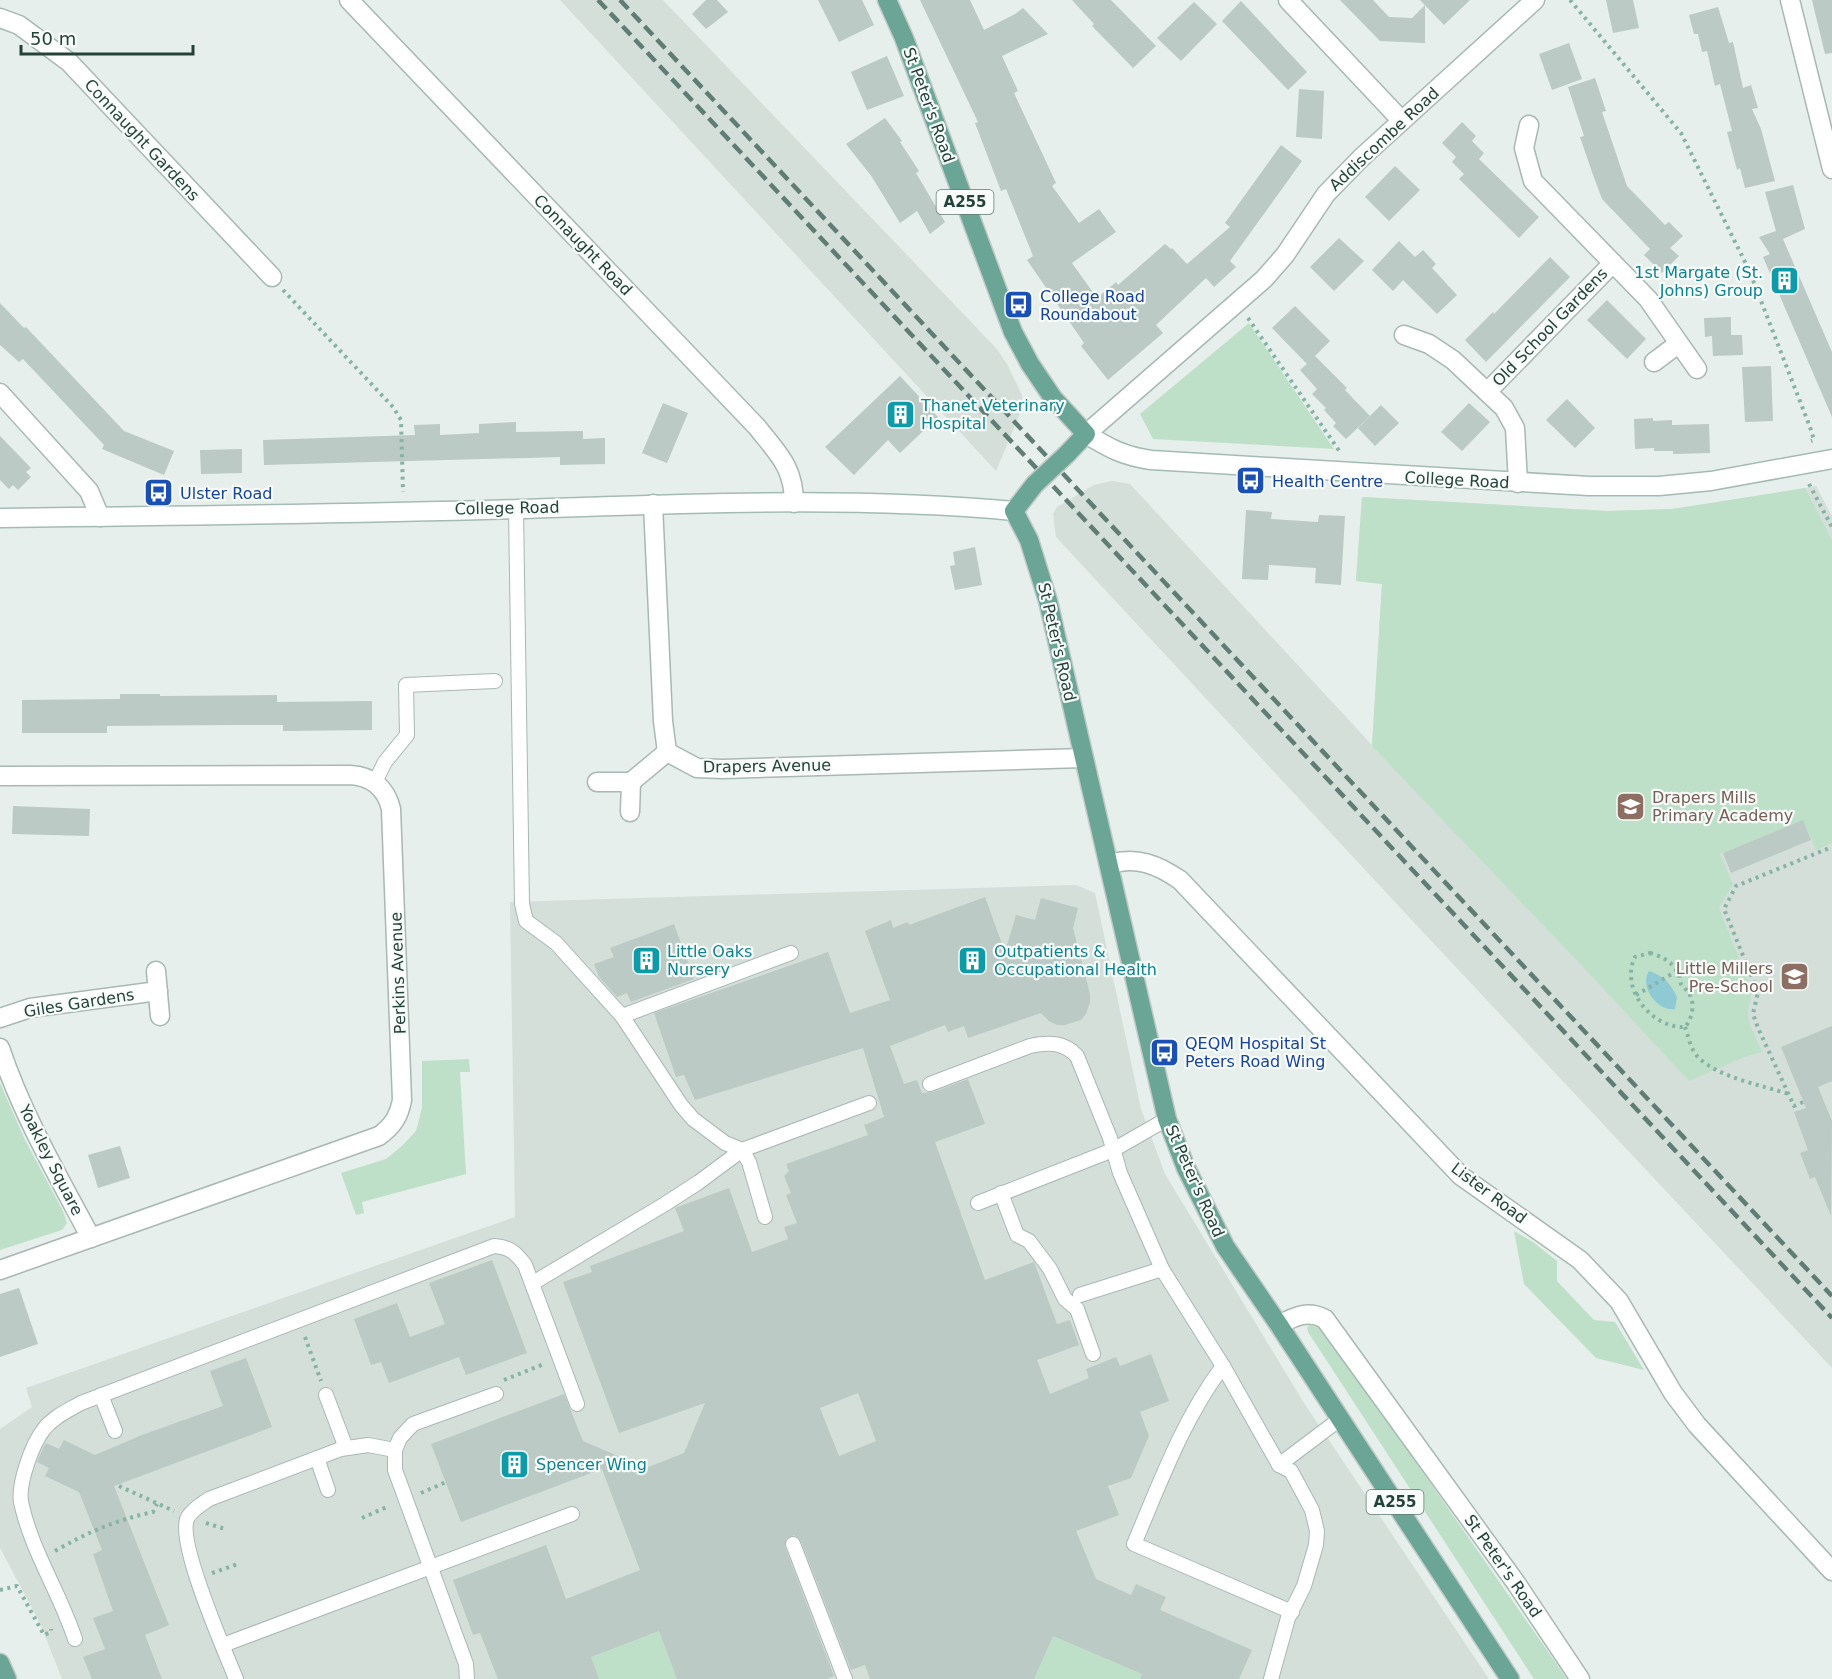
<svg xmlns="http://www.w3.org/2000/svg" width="1832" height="1679" viewBox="0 0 1832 1679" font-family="'DejaVu Sans',sans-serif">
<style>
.built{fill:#d4dfda}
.green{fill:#bfe0c8}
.water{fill:#8ec9d4}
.building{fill:#bbcac4;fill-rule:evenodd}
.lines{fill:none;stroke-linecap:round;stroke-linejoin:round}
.service-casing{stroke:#a8b8b2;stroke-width:16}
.minor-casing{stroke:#a8b8b2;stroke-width:21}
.secondary-casing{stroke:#a4bbb3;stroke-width:21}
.primary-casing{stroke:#c2cac8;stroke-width:21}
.path{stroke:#86b3a5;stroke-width:4;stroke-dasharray:3 4.5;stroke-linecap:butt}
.service{stroke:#fff;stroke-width:14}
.minor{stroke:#fff;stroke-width:18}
.secondary{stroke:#fff;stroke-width:18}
.primary{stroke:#6aa596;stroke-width:18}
.rail{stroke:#5f7d75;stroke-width:4.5;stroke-dasharray:12 6;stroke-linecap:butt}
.primary-bridge-casing{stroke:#c2cac8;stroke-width:21;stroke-linecap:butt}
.primary-bridge{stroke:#6aa596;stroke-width:18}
.labels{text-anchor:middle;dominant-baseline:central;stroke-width:4.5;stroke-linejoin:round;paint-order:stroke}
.shield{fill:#f7fbf9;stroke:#637a73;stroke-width:1.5}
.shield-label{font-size:15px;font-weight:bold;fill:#24423a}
.street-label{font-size:16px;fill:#24423a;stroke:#f7fbf9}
.culture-label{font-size:16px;fill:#0d838f;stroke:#f7fbf9;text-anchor:start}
.transit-label{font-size:16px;fill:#164399;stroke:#f7fbf9;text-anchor:start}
.education-label{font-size:16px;fill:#785e54;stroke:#f7fbf9;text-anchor:start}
</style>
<rect width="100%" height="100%" fill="#e6efeb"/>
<!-- built -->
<g class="built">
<path d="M560,0H663L996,348L1007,364L1022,395V409L996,471Z"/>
<path d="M1112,481L1130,484L1372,745L1382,584L1356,581L1362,497L1608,511L1672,509L1732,501L1816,486L1832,516V1368L1407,915L1056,537L1053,514L1057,507L1094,485Z"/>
<path d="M1076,885L1095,893L1141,1109L1165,1174L1304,1403L1489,1679H62L40,1623L0,1548V1429L32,1407L26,1388L515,1217L510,902Z"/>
</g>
<!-- green -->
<g class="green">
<path d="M1249,323L1334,449L1153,439L1140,414Z"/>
<path d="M1805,488L1832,540V843L1816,850L1803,820L1720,854L1733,884L1719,908L1752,991L1748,1012L1749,1022L1762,1052L1747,1056L1689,1081L1584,968L1372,746L1382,584L1356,581L1362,497L1608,511L1672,509Z"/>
<path d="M469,1059L470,1072H460L466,1174L362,1202L364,1213L356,1215L341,1173L386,1159L403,1145L416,1131L422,1108V1061Z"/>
<path d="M0,1083L25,1140L63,1211L67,1223L62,1230L0,1250Z"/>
<path d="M1514,1231L1533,1242L1557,1261V1281L1594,1320L1615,1322L1644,1370L1596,1358L1524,1284Z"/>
<path d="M1310,1325L1317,1327L1328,1336L1567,1679H1534L1308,1332L1307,1327Z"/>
<path d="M659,1631L677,1679H599L591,1657Z"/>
<path d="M1053,1636L1142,1674L1140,1679H1034Z"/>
</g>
<!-- water -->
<path class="water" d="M1649,971C1665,977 1669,982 1677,997L1675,1009C1657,1012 1639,986 1649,971Z"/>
<!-- building -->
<g class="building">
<path d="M706,0H717L728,12L706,29L692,14Z"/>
<path d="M818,0H862L874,25L839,42Z"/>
<path d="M920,0H970L984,30L1015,14L1023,8L1048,34L1002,56L1018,91L1014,93L1056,183L1052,186L1079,223L1099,209L1116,232L1072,263L1097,298L1116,282L1118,285L1165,244L1171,249L1172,248L1187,264L1230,227L1225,223L1281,145L1302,161L1230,261L1236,267L1214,287L1206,278L1156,325L1163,333L1108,380L1081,346L1084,343L1027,260L1033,256L1006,189L1001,191L975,123L978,122Z"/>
<path d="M1072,0H1111L1156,46L1133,68L1092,26L1094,24Z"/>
<path d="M1340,0H1373L1389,17L1412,18L1425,5V43L1380,41Z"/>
<path d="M1420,0H1470L1444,25Z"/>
<path d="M1606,0H1633L1639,28L1613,33Z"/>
<path d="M1812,0H1832V53L1825,54Z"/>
<path d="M1241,1L1307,72L1288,90L1222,21Z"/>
<path d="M1194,2L1217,24L1181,61L1157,38Z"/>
<path d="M1718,7L1729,43L1733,42L1743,88L1751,85L1758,108L1752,109L1761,129L1775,181L1745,188L1740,168L1737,170L1727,132L1732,131L1720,84L1715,86L1707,51L1702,52L1698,34H1694L1689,15Z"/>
<path d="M1569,43L1582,79L1552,90L1539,54Z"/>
<path d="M887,56L904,96L867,110L851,72Z"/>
<path d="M1595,78L1606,111L1602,112L1627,186L1665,225L1669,222L1683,236L1670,248L1679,256L1662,273L1644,255L1650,249L1602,199L1592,172L1580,137L1584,136L1568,87Z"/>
<path d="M1299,89L1324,91L1322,139L1296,137Z"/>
<path d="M885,118L902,141L900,142L919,171L916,173L945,222L930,234L917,211L900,223L872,177L846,144Z"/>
<path d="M1462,122L1476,136L1472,141L1484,153L1479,159L1539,217L1519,238L1459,179L1464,174L1452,162L1456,157L1442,143Z"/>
<path d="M1395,166L1420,190L1389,221L1365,197Z"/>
<path d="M1793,185L1805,229L1783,239L1832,352V417L1763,257L1770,254L1759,237L1776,231L1765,192Z"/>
<path d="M1339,238L1364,261L1334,291L1310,267Z"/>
<path d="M1399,241L1415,257L1423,250L1436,264L1432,268L1457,295L1437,314L1403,280L1393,291L1372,270Z"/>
<path d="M1550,257L1570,277L1486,362L1465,340L1493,312L1494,314Z"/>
<path d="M1607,300L1646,339L1627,359L1587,320Z"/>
<path d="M0,303L24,328L26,327L124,431L174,451L164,475L102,449L104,445L23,359L19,362L0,345Z"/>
<path d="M1295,306L1330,341L1315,356L1347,388L1345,390L1370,416L1346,439L1333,426L1336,423L1324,410L1326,408L1312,394L1317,389L1300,370L1307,364L1272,328Z"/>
<path d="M1731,317V335H1742L1743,355L1713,356L1712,336L1705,337L1704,318Z"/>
<path d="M1771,366L1773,421L1745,422L1742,367Z"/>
<path d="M900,376L938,417L900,453L888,440L854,475L825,447Z"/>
<path d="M1567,399L1595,428L1575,448L1546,420Z"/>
<path d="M663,403L688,413L667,463L642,453Z"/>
<path d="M1469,403L1490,422L1462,451L1441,432Z"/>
<path d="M1381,405L1399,423L1375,446L1358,428Z"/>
<path d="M1653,418V421L1672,420V425L1709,424L1710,453L1673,454V451H1654V448L1635,449L1634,419Z"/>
<path d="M516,422V432L583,431V439L605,438V464L560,465V457L264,465L263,440L415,435L414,425L440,424V435L479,433V424Z"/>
<path d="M0,436L31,468L26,472L31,477L18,490L13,485L9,489L0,480Z"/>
<path d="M242,449V473L201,474L200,450Z"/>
<path d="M1246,510L1272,512L1271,519L1318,522L1319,515L1345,516L1341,585L1315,583L1316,568L1269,565L1268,580L1242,579Z"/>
<path d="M975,547L982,585L955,590L950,566L955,565L953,552Z"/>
<path d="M120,694H160V696L277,695V702L372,701V730L283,731V725H234L107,726V733H22V700L120,699Z"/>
<path d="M13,806L90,809L89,836L12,834Z"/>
<path d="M1803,820L1811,840L1731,873L1723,853Z"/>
<path d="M985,897L1005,952L1016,915L1035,920L1041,898L1078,908L1073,928L1090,994V1002L1086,1014L1081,1020L1065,1025H1057L1049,1021L1041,1013L968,1038L964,1026L948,1032L945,1025L890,1046L904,1084L917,1080L922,1093L933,1092L968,1079L985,1124L935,1142L985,1280L1034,1262L1057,1324L1070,1320L1079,1345L1037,1360L1050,1394L1089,1378L1086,1369L1116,1357L1120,1366L1151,1354L1169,1401L1140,1412L1149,1436L1131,1478L1108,1486L1119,1515L1076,1531L1096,1579L1131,1595L1136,1584L1166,1597L1160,1610L1252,1650L1239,1679H1140L1142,1674L1053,1636L1034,1679H870L865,1665L851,1670L801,1541L794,1535L786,1539L785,1547L834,1676L827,1679H677L659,1631L591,1657L599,1679H498L480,1633L473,1635L453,1580L546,1545L566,1599L640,1570L602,1469L461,1522L431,1444L564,1394L583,1441L646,1468L684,1453L705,1403L619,1433L563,1282L592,1272L590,1266L684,1231L675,1208L729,1188L752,1252L788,1239L784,1227L797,1223L786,1195L791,1193L784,1176L789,1171L786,1164L868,1135L864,1125L884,1117L863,1048L695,1100L684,1075L676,1077L654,1013L828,952L850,1013L890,1000L865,931L891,920L893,928L908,922L909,925ZM858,1393L876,1441L839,1456L820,1408Z"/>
<path d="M674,924L694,979L631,1002L627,993L617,997L599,977L594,964L614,957L610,948Z"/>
<path d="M1832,1026V1081L1818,1087L1832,1121L1831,1216L1815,1177L1810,1179L1800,1153L1808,1150L1794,1112L1806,1108L1781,1047Z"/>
<path d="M120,1146L130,1178L98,1188L88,1155Z"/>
<path d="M492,1260L527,1353L466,1375L459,1357L389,1383L381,1362L371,1365L354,1319L397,1303L410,1337L445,1324L429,1283Z"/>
<path d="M19,1288L38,1344L0,1357V1294Z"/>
<path d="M246,1358L272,1427L114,1486L169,1625L145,1635L162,1679H92L83,1657L105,1649L93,1618L113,1611L93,1554L102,1550L79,1492L45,1476L49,1468L37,1462L43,1448L46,1443L59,1449L64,1440L95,1455L142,1435L223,1406L210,1371Z"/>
</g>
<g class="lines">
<defs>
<g id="service">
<path d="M516,509L522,904L526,921L556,943L622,1016L681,1105L693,1119L725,1143L742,1150L749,1162L765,1217"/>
<path d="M375,782L385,762L407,735L406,685L495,681"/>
<path d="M622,1016L791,953"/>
<path d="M930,1084L1030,1046C1049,1042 1064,1042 1077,1056L1110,1138L1120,1173L1162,1269L1223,1366L1279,1465L1291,1471L1312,1510L1317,1531L1316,1545L1304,1586L1288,1618L1271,1679"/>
<path d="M1001,1193L1017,1235L1029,1241L1050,1269L1065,1299L1077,1309L1093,1354"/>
<path d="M978,1203L1113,1150L1167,1119"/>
<path d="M533,1283L665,1204L699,1182L742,1150L869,1103"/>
<path d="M1080,1295L1162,1269"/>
<path d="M1223,1366C1183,1419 1160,1483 1134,1544L1292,1612"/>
<path d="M101,1395L115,1431"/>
<path d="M326,1395L346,1448"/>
<path d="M317,1458L328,1490"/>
<path d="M1279,1465L1340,1419"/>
<path d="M793,1544L845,1679"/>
<path d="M75,1639C60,1593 31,1550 21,1502C18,1484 32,1444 44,1429C53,1417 69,1410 81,1403L494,1246C510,1247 516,1253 525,1265L577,1404"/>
<path d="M223,1645L572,1514"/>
<path d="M236,1679C225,1651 175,1539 188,1517C193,1509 202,1504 209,1499L341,1449L368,1445L395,1450"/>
<path d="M467,1679L466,1664L395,1470V1450L400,1438L413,1424L496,1394"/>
</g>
<g id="minor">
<path d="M349,0L757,427C778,454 794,467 794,503"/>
<path d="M1288,0L1402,121"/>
<path d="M1790,0L1832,169"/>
<path d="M0,18L19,25L69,62L272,277"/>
<path d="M1529,125L1524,148L1533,181L1648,299L1697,369"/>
<path d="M1404,335L1429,344L1453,360L1504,408L1515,428L1518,483"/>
<path d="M1654,362L1678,344"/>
<path d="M1487,392L1613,263"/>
<path d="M0,393L89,491L100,517"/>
<path d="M1086,434L1264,279L1285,255L1326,194L1361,158L1535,0"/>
<path d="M653,504L663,721L667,752L697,768L723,769L1083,758"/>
<path d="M0,776L350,775C372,776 386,788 391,809L402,1100C399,1116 393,1126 379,1136L0,1270"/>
<path d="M597,782H631L630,812"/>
<path d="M631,782L667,752"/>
<path d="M1110,864C1137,856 1158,865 1180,880L1461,1176L1580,1260L1619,1301L1673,1393L1697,1425L1832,1571"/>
<path d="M156,971L160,1016"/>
<path d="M0,1018L30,1008L158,991"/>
<path d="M0,1048C22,1114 58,1176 91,1238"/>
<path d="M1279,1325C1295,1316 1308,1310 1325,1319L1516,1583L1580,1679"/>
</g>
<g id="secondary">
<path d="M1086,434C1109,448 1123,456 1151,460L1589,486H1659L1711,481L1832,459"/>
<path d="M0,518C173,516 347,514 520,509C684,504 850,496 1014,511"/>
</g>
<g id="primary">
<path d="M887,0L904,38L1013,332L1030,364L1053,398L1086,434L1066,455"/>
<path d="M1035,484L1014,511L1029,540L1048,601L1167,1119L1186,1168L1225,1246L1279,1325L1510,1679"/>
<path d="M0,1663L7,1679"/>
</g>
</defs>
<!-- service casing -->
<use href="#service" class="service-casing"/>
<!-- minor casing -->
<use href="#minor" class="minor-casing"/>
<!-- secondary casing -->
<use href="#secondary" class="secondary-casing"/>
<!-- primary casing -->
<use href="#primary" class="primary-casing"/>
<!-- path -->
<g class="path">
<path d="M1570,0L1681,133L1749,270L1810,427L1814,440L1811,441"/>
<path d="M283,290L393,407L401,420L403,492"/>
<path d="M1248,318L1340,452"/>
<path d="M1809,484L1832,527"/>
<path d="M1650,953C1662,956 1674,963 1679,975C1680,978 1680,982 1681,984C1684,989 1689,991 1690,995C1695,1005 1692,1019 1685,1027C1653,1029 1619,989 1635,957Z"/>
<path d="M1636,995L1677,971"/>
<path d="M1685,1027C1688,1035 1691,1051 1698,1057C1719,1078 1761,1085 1789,1094"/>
<path d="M1803,1102L1794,1106L1758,1028L1753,1014L1758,992L1724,909L1736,886L1832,847"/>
<path d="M305,1337L321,1381"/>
<path d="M504,1380L544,1364"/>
<path d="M119,1486L174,1511"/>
<path d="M421,1493L446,1482"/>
<path d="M362,1518L389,1506"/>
<path d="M206,1523L225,1529"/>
<path d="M55,1551C88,1532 116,1520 153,1512L157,1504"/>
<path d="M212,1573L238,1564"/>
<path d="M0,1590L17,1586L44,1635L51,1632V1629"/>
</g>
<!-- service -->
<use href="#service" class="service"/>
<!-- minor -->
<use href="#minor" class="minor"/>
<!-- secondary -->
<use href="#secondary" class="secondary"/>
<!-- primary -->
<use href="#primary" class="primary"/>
<!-- rail -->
<g class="rail">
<path d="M598,0L1832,1318"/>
<path d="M620,0L1832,1296"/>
</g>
<defs>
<path id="primary-bridge" d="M1035,484L1066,455"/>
</defs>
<!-- primary-bridge casing -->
<use href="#primary-bridge" class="primary-bridge-casing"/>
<!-- primary-bridge -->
<use href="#primary-bridge" class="primary-bridge"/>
</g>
<!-- icons -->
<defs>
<symbol id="building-square" viewBox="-11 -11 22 22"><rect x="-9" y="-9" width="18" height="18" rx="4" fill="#0f9aa8" stroke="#f7fbf9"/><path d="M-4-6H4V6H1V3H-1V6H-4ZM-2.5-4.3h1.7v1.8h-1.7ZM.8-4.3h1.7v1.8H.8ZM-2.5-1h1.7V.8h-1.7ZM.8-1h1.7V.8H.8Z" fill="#fff"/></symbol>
<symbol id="bus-square" viewBox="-11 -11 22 22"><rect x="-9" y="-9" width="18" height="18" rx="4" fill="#1a4fb4" stroke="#f7fbf9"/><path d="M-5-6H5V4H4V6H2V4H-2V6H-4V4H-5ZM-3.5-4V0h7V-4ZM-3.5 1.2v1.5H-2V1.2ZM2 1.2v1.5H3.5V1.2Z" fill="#fff"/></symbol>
<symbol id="school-square" viewBox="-11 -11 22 22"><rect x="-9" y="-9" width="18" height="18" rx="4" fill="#8d6e63" stroke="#f7fbf9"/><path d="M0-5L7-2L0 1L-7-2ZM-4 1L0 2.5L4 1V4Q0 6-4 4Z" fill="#fff"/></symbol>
</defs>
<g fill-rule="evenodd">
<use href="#building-square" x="1768" y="264" width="33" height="33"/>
<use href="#bus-square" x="1002" y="288" width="33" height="33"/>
<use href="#building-square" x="884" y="398" width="33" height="33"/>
<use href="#bus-square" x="1234" y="464" width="33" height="33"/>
<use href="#bus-square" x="142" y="476" width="33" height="33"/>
<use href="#school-square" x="1614" y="790" width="33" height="33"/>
<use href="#building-square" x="630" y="944" width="33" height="33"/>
<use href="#building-square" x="956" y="944" width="33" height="33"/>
<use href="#school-square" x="1778" y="960" width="33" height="33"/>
<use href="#bus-square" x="1148" y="1036" width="33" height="33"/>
<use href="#building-square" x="498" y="1448" width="33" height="33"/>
</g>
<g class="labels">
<!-- shield labels -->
<g class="shield">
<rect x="936.5" y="190" width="57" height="24" rx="4.5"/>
<rect x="1366.5" y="1490" width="57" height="24" rx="4.5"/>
</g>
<g class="shield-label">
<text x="965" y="202">A255</text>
<text x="1395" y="1502">A255</text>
</g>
<!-- street labels -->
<g class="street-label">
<text transform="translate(929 105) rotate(70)">St Peter's Road</text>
<text transform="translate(1384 139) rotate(-43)">Addiscombe Road</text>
<text transform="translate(142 140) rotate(47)">Connaught Gardens</text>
<text transform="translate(583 245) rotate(46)">Connaught Road</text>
<text transform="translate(1550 327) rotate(-46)">Old School Gardens</text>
<text transform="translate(1457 480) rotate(3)">College Road</text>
<text transform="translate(507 508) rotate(-1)">College Road</text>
<text transform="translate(1057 642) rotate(77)">St Peter's Road</text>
<text transform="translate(767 766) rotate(-1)">Drapers Avenue</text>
<text transform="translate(398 973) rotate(-92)">Perkins Avenue</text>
<text transform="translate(79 1003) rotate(-9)">Giles Gardens</text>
<text transform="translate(51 1160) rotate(63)">Yoakley Square</text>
<text transform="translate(1195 1181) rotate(66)">St Peter's Road</text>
<text transform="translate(1489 1193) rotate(37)">Lister Road</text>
<text transform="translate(1503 1566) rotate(55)">St Peter's Road</text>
</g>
<!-- culture labels -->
<g class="culture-label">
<text x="1763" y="272" text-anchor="end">1st Margate (St.<tspan x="1763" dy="18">Johns) Group</tspan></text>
<text x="921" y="405">Thanet Veterinary<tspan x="921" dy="18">Hospital</tspan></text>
<text x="667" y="951">Little Oaks<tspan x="667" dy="18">Nursery</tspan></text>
<text x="994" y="951">Outpatients &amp;<tspan x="994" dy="18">Occupational Health</tspan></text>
<text x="536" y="1464">Spencer Wing</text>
</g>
<!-- transit labels -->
<g class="transit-label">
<text x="1040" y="296">College Road<tspan x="1040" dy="18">Roundabout</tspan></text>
<text x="1272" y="481">Health Centre</text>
<text x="180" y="493">Ulster Road</text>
<text x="1185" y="1043">QEQM Hospital St<tspan x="1185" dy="18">Peters Road Wing</tspan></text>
</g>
<!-- education labels -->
<g class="education-label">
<text x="1652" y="797">Drapers Mills<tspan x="1652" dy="18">Primary Academy</tspan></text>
<text x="1773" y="968" text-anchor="end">Little Millers<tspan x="1773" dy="18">Pre-School</tspan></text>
</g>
</g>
<!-- scale -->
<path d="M21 45v9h172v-9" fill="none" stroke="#24423a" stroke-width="3"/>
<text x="30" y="45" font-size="18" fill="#24423a" stroke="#f7fbf9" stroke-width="4.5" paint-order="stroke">50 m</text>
</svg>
